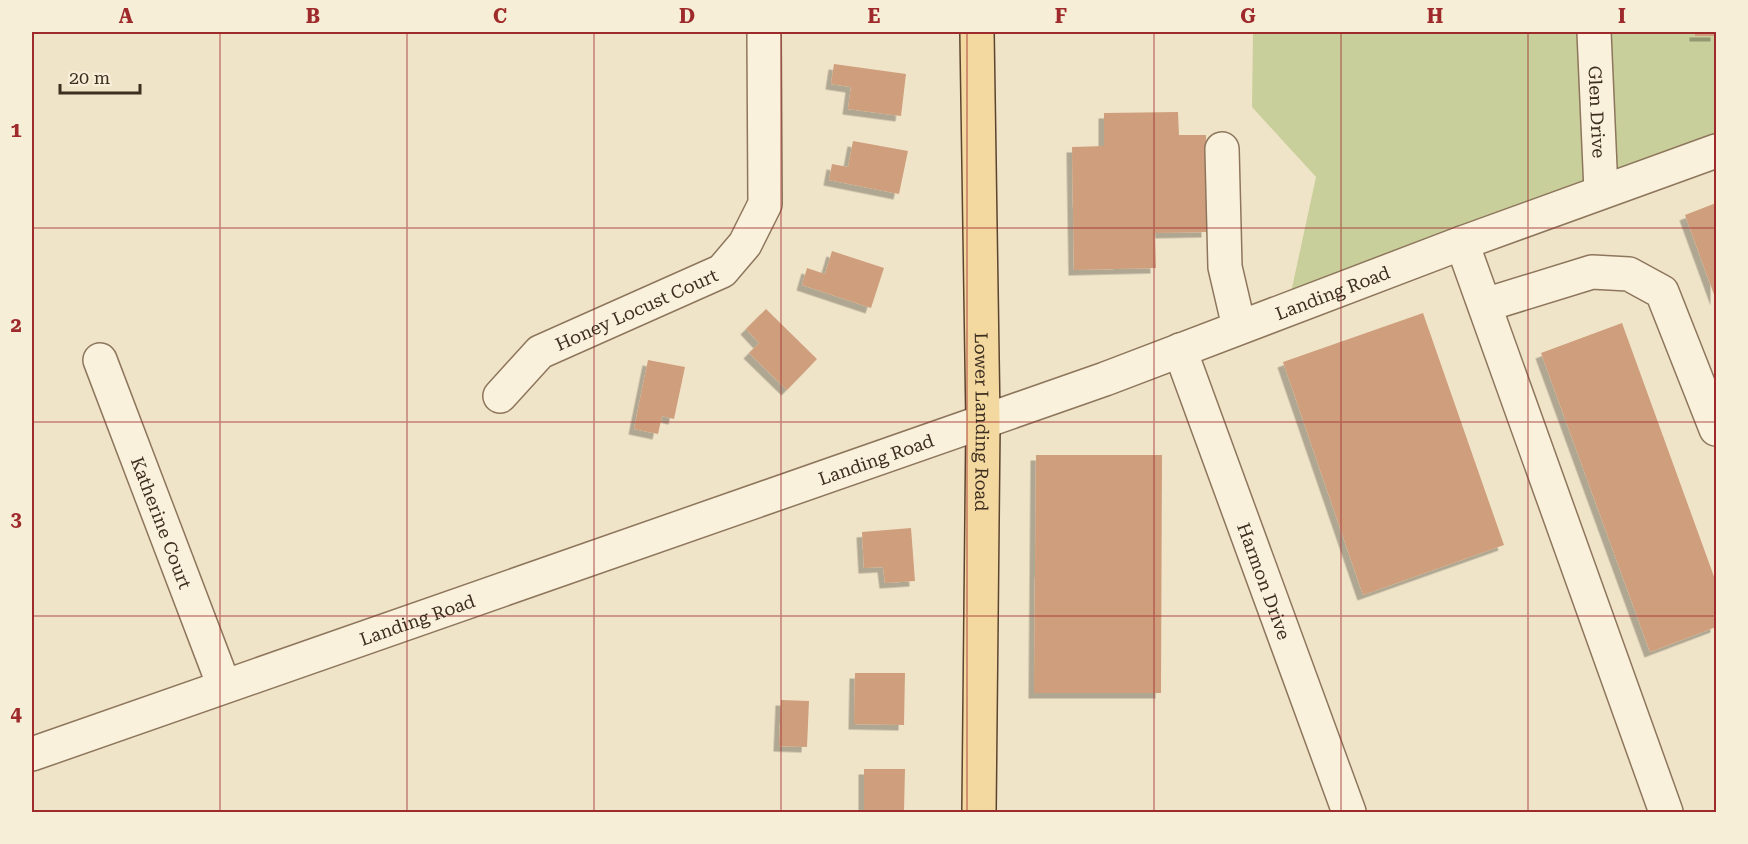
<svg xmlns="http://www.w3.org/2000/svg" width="1748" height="844" viewBox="0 0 1748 844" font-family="'Roboto Serif',serif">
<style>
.green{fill:#c9cf9b}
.building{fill:#cf9f7d;filter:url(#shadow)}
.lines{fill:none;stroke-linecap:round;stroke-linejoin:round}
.minor-casing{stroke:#8d765c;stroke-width:36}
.major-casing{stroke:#5b4430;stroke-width:36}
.minor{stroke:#faf1dc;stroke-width:33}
.major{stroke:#f3d9a0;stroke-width:33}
.grid{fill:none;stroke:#9e2a2b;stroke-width:1.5;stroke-opacity:0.55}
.labels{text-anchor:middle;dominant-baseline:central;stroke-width:4.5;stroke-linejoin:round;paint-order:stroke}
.street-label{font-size:18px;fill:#3d2e20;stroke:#f7eed8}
.neatline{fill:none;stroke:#9e2a2b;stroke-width:2}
.grid-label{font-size:20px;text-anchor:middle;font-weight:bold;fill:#9e2a2b}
</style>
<defs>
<filter id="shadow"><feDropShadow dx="-5.5" dy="5.5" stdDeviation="0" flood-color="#0004"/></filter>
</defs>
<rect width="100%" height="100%" fill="#f0e4c8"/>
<!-- green -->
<path class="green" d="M1253,32H1716V145L1290,297L1316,177L1252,107Z"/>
<!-- building -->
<g class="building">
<rect x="1695" y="32" width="21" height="4"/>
<path d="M834,64L906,74L901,116L848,109L851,87L831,84Z"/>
<path d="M1178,112L1179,135H1206L1207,232L1155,233L1156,268L1074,270L1072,147L1104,146V113Z"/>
<path d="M853,141L908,151L899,194L829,180L832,164L848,167Z"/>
<path d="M1716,203V300L1685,215Z"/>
<path d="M832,251L884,268L871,308L802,285L807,268L825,274Z"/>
<path d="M766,309L817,359L787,390L749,353L759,343L746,329Z"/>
<path d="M1423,313L1504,545L1363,595L1283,362Z"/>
<path d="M1622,323L1716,582V627L1650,652L1541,353Z"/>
<path d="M648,360L685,367L674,419L662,416L658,434L634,429Z"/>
<path d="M1036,455H1162L1161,693H1034Z"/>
<path d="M911,528L915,581L885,583L883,567L864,568L862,532Z"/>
<path d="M855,673H905L904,725L854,724Z"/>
<path d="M781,700L809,701L807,747L779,746Z"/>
<path d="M864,769H905L904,812H864Z"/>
</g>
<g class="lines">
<defs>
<g id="minor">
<path id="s1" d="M1594,32L1601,191"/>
<path d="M1222,149L1225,267L1239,327"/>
<path d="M1462,243L1666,812"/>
<path d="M1485,305L1592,272L1629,274L1662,292L1716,429"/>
<path id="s2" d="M1180,350L1349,812"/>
<path id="s3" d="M100,360L224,686"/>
<path id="s4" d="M500,396L540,352L722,271L745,244L765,204L764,32"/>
<path id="s5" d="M32,754L1105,379L1462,243L1716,151"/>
</g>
<g id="major">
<path id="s6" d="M977,32L983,422L979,812"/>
</g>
</defs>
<!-- minor casing -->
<use href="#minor" class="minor-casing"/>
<!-- major casing -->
<use href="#major" class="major-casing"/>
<!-- minor -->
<use href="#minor" class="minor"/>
<!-- major -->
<use href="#major" class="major"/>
</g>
<!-- grid -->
<path class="grid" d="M220,32V812M407,32V812M594,32V812M781,32V812M967,32V812M1154,32V812M1341,32V812M1528,32V812M32,228H1716M32,422H1716M32,616H1716"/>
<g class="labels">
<!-- street labels -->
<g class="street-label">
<text stroke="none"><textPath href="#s1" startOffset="80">Glen Drive</textPath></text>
<text stroke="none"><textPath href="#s5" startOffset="1380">Landing Road</textPath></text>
<text stroke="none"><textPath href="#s4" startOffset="165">Honey Locust Court</textPath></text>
<text stroke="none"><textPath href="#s6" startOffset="390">Lower Landing Road</textPath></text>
<text stroke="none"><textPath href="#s5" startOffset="894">Landing Road</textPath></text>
<text stroke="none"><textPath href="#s3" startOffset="174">Katherine Court</textPath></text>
<text stroke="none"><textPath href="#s2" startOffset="246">Harmon Drive</textPath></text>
<text stroke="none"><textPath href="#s5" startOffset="408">Landing Road</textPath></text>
</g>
</g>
<!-- border -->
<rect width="1748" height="844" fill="none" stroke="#f7eed8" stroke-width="66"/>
<!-- scale -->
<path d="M60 84v9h80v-9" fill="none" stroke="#3d2e20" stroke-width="3"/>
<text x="69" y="84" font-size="18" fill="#3d2e20" stroke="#f7eed8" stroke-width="4.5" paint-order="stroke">20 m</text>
<rect x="33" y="33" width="1682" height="778" class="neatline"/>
<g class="grid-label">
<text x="126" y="23">A</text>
<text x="313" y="23">B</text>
<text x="500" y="23">C</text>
<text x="687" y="23">D</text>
<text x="874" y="23">E</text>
<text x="1061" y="23">F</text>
<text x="1248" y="23">G</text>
<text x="1435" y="23">H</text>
<text x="1622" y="23">I</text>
<text x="16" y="137">1</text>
<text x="16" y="332">2</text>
<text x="16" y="526">3</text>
<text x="16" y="721">4</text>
</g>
</svg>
